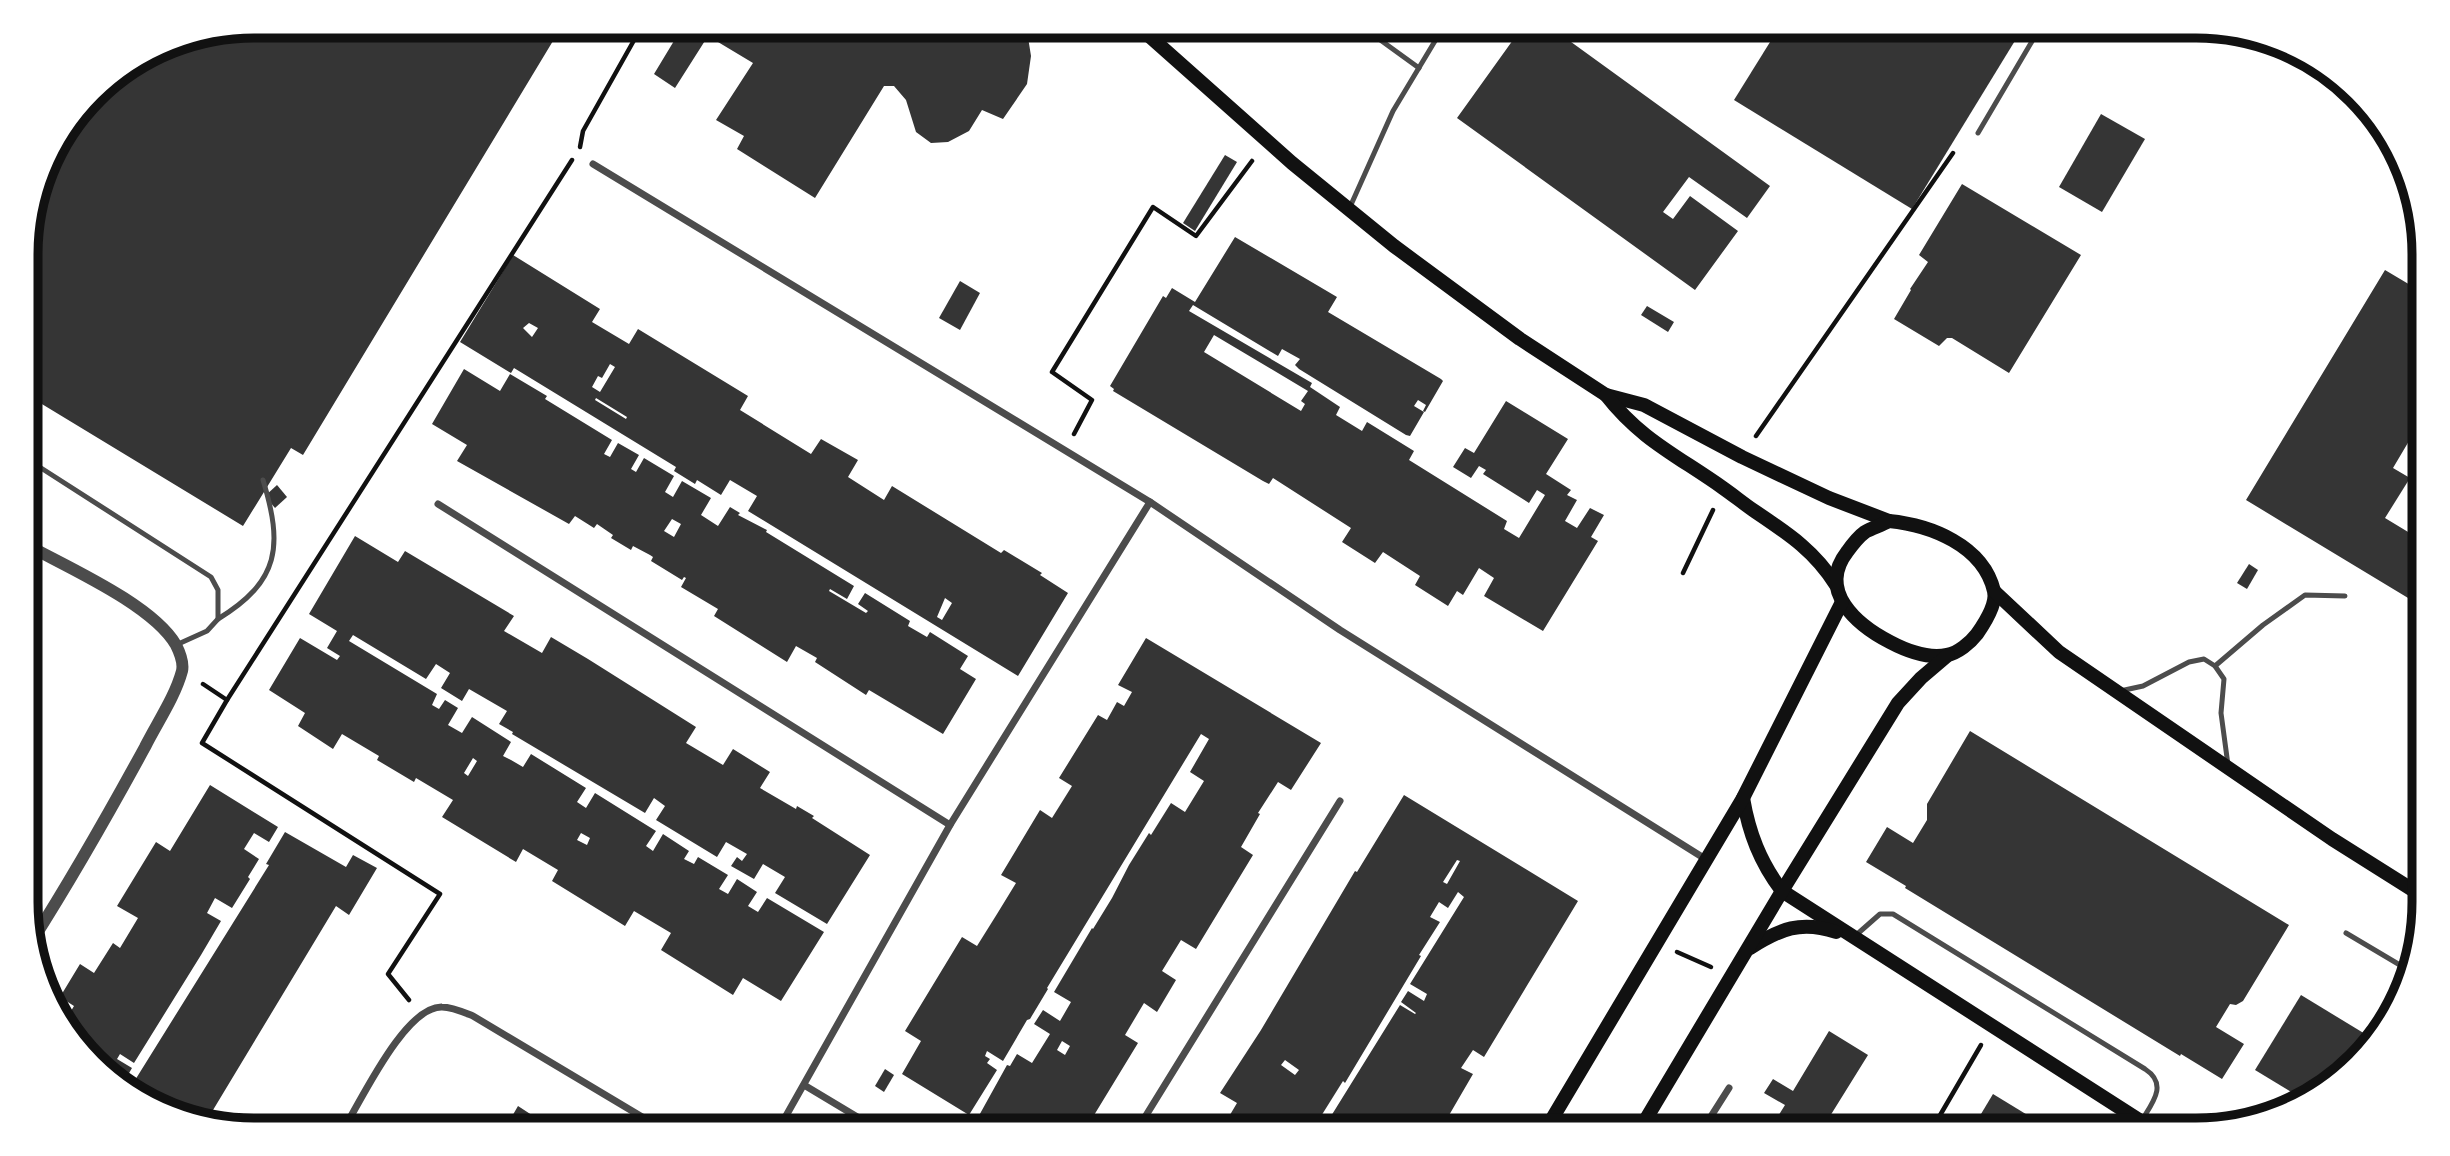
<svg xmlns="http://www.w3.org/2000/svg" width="2450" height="1156" viewBox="0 0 2450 1156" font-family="'Alegreya Sans',sans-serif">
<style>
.building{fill:#353535;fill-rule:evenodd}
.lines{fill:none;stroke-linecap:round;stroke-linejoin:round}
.path{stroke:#111;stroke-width:4.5}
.service{stroke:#4c4c4c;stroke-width:5}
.minor{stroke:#4c4c4c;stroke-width:7}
.tertiary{stroke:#4c4c4c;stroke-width:12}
.secondary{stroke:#111;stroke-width:14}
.rim{fill:none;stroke:#111;stroke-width:9}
</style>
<rect width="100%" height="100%" fill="#fff"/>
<!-- building -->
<g class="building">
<path d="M254,26H562L303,455L291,448L243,526L27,395V239L50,153L104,83L167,43Z"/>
<path d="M683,26H1022L1027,31L1031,56L1027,84L1003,119L982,110L969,131L948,142L931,143L916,132L906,100L894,86H884L815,198L737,149L744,136L716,120L753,63L708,36L675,88L654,74Z"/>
<path d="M1063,26H1084L1090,30L1083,39Z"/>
<path d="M1523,26H1549L1770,186L1747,218L1689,177L1663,212L1673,219L1690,196L1738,231L1695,290L1457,118Z"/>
<path d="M1780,26H2024L1912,209L1734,100Z"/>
<path d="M2101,114L2145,139L2102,212L2059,187Z"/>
<path d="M1225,155L1237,162L1195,231L1183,223Z"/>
<path d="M1962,184L2081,255L2009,373L1952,338H1947L1939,346L1894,319L1911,290L1910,289L1928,262L1919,255Z"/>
<path d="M1235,237L1337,297L1328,312L1441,379L1443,381L1425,412L1423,411L1426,405L1418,400L1414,406L1424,412L1410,436L1406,435L1299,369L1295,365L1300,359L1282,349L1278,356L1193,305L1189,311L1312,383L1310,387L1340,407L1336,415L1362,431L1367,422L1414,451L1409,460L1507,521L1504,529L1519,538L1545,495L1537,490L1529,503L1483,474L1486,470L1479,466L1471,478L1453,467L1465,448L1474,453L1506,401L1568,439L1546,474L1571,490L1567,495L1577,500L1565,521L1577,528L1590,508L1604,515L1591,537L1598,541L1543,631L1484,596L1494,578L1479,568L1463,595L1457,591L1448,606L1415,585L1420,576L1383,552L1375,563L1342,542L1351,528L1273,478L1269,484L1263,481L1113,391L1114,389L1110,386L1163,296L1166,298L1172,288L1195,302ZM1214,335L1308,391L1301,401L1305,404L1301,411L1204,352Z"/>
<path d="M513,255L600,309L592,322L629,344L638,329L748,396L740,410L811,454L821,439L858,460L848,477L884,500L892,486L1001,553L1004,550L1042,573L1040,575L1068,593L1018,676L748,511L757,496L730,480L721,495L697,480L695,484L674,471L676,467L514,368L511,373L460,342ZM529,323L538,328L532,337L523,328ZM610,364L615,367L600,392L592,387L598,376L602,378ZM596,398L627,417L626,419L595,400ZM945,598L952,603L942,620L937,617Z"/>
<path d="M2385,270L2422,292V419L2393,468L2410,478L2385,518L2423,541V607L2246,500Z"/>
<path d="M960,281L980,293L960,330L939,318Z"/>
<path d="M1647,306L1674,322L1668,332L1641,315Z"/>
<path d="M464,369L500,391L510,374L547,396L545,399L612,440L604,454L610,457L618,443L639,455L631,469L636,472L644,458L674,476L665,492L673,497L682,481L711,498L701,515L718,526L730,507L740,513L738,515L767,530L766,532L854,586L847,599L830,589L829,591L866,613L868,611L858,604L865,593L910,621L908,626L927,637L930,632L968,656L960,669L976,679L943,734L869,690L866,695L815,662L817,658L796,646L787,662L714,616L718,609L681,587L686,578L684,577L682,580L651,561L653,557L650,555L633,546L631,550L611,538L613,535L597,524L594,528L575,516L569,524L457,461L467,445L432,424ZM672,519L681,524L674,537L664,531Z"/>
<path d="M277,485L287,497L275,508L265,496Z"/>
<path d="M355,536L398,562L405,551L514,616L504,631L542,653L551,637L588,659L696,727L686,743L723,765L733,749L770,772L760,788L796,809L797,806L814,816L812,818L870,855L827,924L775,893L785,877L763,864L754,879L731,866L737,857L742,861L747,854L726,842L717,857L656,820L665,806L654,798L645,813L512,734L513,732L499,724L507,711L469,689L462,701L441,688L450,673L436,664L426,679L353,635L349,641L437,694L432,705L439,709L445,700L458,708L448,725L462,733L472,717L511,742L503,756L511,760L523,767L531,754L586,788L577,802L586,808L595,793L656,831L646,846L653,851L663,834L689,851L684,859L694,864L698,857L728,875L719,889L728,894L737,879L757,892L748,906L758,912L767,898L824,932L781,1001L743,978L733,995L661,950L671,933L634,911L625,926L552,881L558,870L523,849L516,862L442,817L453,800L416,778L414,782L377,760L379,756L342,734L333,749L298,726L305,713L269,690L300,638L337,660L340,656L327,648L337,631L309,614ZM473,758L477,761L468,776L464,773ZM581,833L590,838L587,845L577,840Z"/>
<path d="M2249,564L2258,570L2247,589L2237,583Z"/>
<path d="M1146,638L1321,743L1291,790L1278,782L1258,813L1260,814L1241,847L1253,855L1196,949L1181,940L1162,971L1176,980L1157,1012L1144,1003L1125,1035L1138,1043L1085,1130H971L1007,1065L1010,1066L1017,1054L1032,1063L1050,1034L1034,1024L1043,1010L1060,1021L1071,1002L1054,992L1092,928L1093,929L1112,898L1129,865L1149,833L1151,835L1171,803L1185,812L1204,781L1190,772L1209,739L1201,734L1047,988L1048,989L1030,1019L1027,1020L1003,1061L987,1051L985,1056L990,1059L987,1063L997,1070L969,1115L902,1074L921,1041L905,1031L962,937L977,946L997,914L1016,883L1001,875L1040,810L1052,818L1072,786L1059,778L1098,715L1107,720L1117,702L1124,706L1132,692L1118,685ZM1062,1041L1070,1046L1065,1055L1057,1050Z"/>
<path d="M1970,731L2289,925L2243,1001L2236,1005L2230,1004L2216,1027L2244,1044L2222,1079L2181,1054L2180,1056L1905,888L1906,886L1866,862L1887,827L1913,843L1927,820V804Z"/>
<path d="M210,785L278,827L269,842L254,833L244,849L259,859L248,877L250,879L232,908L215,898L207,913L221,921L201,955L134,1063L120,1054L117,1059L132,1068L125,1080L73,1040L65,1021L74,1006L60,997L80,964L94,973L113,943L120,948L138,918L117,906L156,842L170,851Z"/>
<path d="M1404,795L1578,901L1484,1057L1473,1050L1461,1068L1473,1074L1441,1129H1323L1400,1005L1415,1014L1416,1013L1401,1002L1408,991L1424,1001L1427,994L1410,984L1464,897L1458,892L1448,908L1439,902L1430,917L1440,922L1419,955L1421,956L1345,1083L1343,1081L1313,1129L1221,1130L1237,1103L1220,1093L1261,1030L1355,871L1357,872ZM1457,860L1460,861L1447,884L1443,882ZM1285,1060L1299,1070L1295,1075L1281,1065Z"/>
<path d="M285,832L346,867L353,855L377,868L349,915L336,906L207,1120L167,1112L132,1085L269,865L266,864Z"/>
<path d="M37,857L42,860L33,877L28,874V871Z"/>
<path d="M2301,995L2375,1040L2367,1052L2323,1091L2301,1098L2255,1070Z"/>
<path d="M1829,1031L1868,1055L1822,1129H1770L1785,1105L1764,1093L1773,1079L1793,1091Z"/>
<path d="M885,1069L894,1075L884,1092L875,1086Z"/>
<path d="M1993,1094L2042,1124L2038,1129H1972Z"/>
<path d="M518,1106L541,1121L556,1130H504Z"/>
<path d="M567,1115L582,1124L587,1116L601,1124L597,1130H558Z"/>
</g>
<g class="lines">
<!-- path -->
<g class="path">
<path d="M580,147L583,131L642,26"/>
<path d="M1074,434L1092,400L1052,372L1153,207L1196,236L1252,161"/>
<path d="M1756,436L1953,153"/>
<path d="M1683,573L1713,510"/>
<path d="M203,684L227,700L572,160"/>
<path d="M227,700L202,743L440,894L388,974L409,1000"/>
<path d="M1677,952L1711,967"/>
<path d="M1932,1129L1981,1045"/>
</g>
<!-- service -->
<g class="service">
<path d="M1361,26L1419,68"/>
<path d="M1978,133L2041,26"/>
<path d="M1350,207L1393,111L1444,26"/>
<path d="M27,459L211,577L218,590V619L207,631L176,645"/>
<path d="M218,619C280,581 283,546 263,480"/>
<path d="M2215,666L2263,625L2305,595L2345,596"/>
<path d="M2120,691L2143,686L2189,662L2204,659L2215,666L2224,679L2221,713L2228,765"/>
<path d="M2346,933L2410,971"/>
<path d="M1855,936L1880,914H1893L2145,1069C2168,1084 2153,1102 2142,1120"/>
</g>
<!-- minor -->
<g class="minor">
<path d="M593,164L1150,502L1340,630L1707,860"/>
<path d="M438,504L950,825"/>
<path d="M804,1085L879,1130"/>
<path d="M1703,1129L1729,1088"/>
<path d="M343,1130C361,1101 405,1006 442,1007C452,1007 463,1012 473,1016L664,1130"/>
<path d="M778,1130L950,825L1150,502"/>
<path d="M1137,1130L1340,801"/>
</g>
<!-- tertiary -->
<path class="tertiary" d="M27,545C69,568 153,605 176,645C180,653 184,662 182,671C175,697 157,723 145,747C109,813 72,878 32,941"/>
<!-- secondary -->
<g class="secondary">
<path d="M1138,26L1292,163L1394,246L1520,339L1606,395L1644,405L1742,457L1829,498L1889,521"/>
<path d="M1606,395C1641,440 1678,456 1723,488C1733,495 1743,503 1753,510C1787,533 1814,550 1836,585"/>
<path d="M1889,521C1930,525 1983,545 1994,591C1997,604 1984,624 1977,634C1970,643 1958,653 1947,655C1927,659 1907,651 1890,642C1857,625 1817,591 1847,552C1852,545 1858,537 1865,532C1872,528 1882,525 1889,521Z"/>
<path d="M1995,592L2059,652L2332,839L2424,897"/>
<path d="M1743,798C1749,833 1760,862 1782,891L2153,1129"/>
<path d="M1750,948C1780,929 1801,920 1836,932"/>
<path d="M1546,1129L1743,798L1842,602"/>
<path d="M1640,1129L1782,891L1898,703L1921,678L1948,655"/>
</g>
</g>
<!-- crop -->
<path d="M0 0H2450V1156H0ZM254 38H2196A216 216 0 0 1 2412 254V902A216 216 0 0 1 2196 1118H254A216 216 0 0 1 38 902V254A216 216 0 0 1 254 38Z" fill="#fff" fill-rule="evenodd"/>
<path class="rim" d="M254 38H2196A216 216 0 0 1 2412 254V902A216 216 0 0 1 2196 1118H254A216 216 0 0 1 38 902V254A216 216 0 0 1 254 38Z"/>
</svg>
